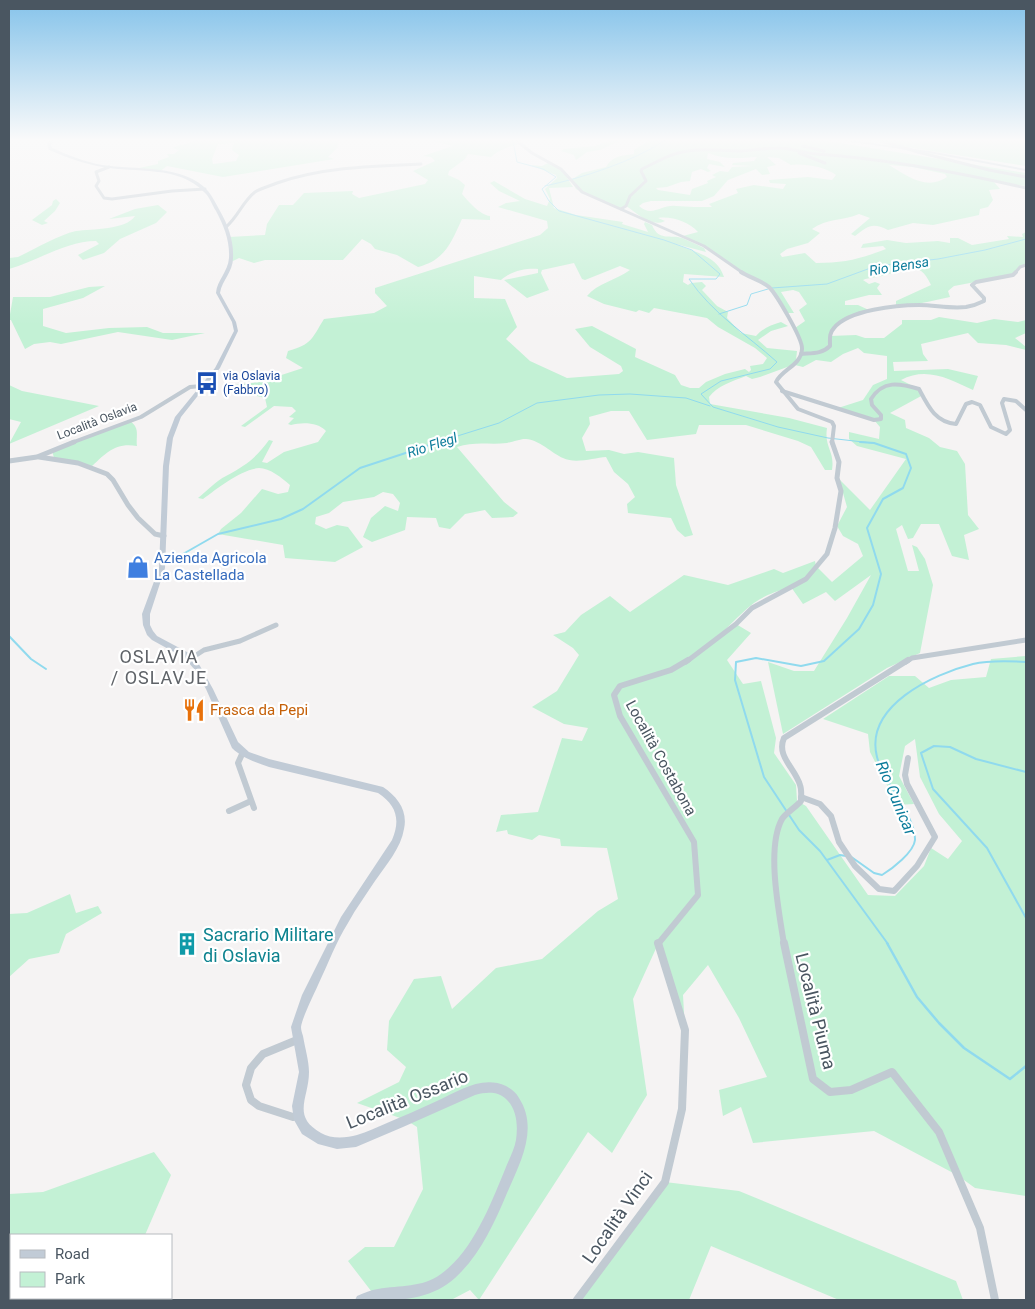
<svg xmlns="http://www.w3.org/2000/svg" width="1035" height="1309" viewBox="0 0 1035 1309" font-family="Roboto,sans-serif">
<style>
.green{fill:#c3f1d5;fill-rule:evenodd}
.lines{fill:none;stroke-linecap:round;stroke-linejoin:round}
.stream-far2{stroke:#90daee;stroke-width:1}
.stream-far1{stroke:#90daee;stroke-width:2}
.stream{stroke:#90daee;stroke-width:2.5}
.street-far4{stroke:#c1cad2;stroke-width:3}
.street-far3{stroke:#c1cad2;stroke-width:4}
.street-far2{stroke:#c1cad2;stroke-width:5}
.street-far1{stroke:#c1cad2;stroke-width:6}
.street{stroke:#c1cad2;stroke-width:8}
.secondary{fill:#c1cbd6;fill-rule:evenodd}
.street-bridge{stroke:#c1cad2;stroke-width:3}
.labels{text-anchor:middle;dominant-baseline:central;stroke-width:4.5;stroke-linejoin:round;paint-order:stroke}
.far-transit-label{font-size:12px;fill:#164399;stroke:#fff;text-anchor:start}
.far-street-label{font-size:12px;fill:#4a5661;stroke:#fff}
.far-water-label{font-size:14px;font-style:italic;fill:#0c7c9b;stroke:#fff}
.shop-label{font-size:15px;fill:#366cbe;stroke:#fff;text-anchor:start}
.food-label{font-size:15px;fill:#c56008;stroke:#fff;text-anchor:start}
.street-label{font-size:15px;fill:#4a5661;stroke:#fff}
.water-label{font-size:16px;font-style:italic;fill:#0c7c9b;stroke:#fff}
.quarter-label{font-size:18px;letter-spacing:1px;fill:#5f6368;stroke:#fff}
.near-culture-label{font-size:18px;fill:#0d838f;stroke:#fff;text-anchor:start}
.near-street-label{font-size:18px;fill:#4a5661;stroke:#fff}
</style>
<rect width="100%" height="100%" fill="#f5f3f3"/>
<!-- green -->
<g class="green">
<path d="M193,141H339L337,148L328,157L334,159L223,177L167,166L159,172L139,168L158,164V161L169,157L167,154H174L179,150L173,148C180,144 186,145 193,141ZM234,143L232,150L239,155L236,161L213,164L212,159L218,144Z"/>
<path d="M433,141H516L517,145C511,145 495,152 491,157L468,154L465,159L449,171L448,175L459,180L465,185L462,194C469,202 480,215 490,216V220L462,219C451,243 445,260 418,267L397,255L375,249L371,244L362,239L343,260H265L254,263L239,258L231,262L229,237L265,235L267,224L279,205H293L304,193L353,191L352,194L359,198L425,184L428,180L413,171L435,161L431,157L423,156L453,146Z"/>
<path d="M609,141H619L600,150L587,152L576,160L574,155L561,151L564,149L595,146Z"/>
<path d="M648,141H828L1026,173V186L994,182L1000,189L989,190L993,200L988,207L980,209L979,215L933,225L913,223L888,230C872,222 868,226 855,236L851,234L870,218L859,214C843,221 827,218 812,229L820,233L808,243L787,249L780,254L782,257L805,253L816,263C844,263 860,259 886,249L883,246L861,248L863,244L887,240L906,243L938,241L950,243V238H958L972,245L1009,239L1007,236L1023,237L1022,234L1026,232V265L1020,267L1013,275L954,286L948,291L950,297C931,301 915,305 896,307V301L931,285C918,257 905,271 882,276C875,278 870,277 863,280L869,284L875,282L880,284L877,288L882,295H869L845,301V305H858L871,311C855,314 835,318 830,336L856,335L865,338H884L902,324V320H931L939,317L977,323L994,319L1018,322L1026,320V333L1015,338L1026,347V350L1006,345L978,343L968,333L921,344L923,354L928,361L893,362L894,371L948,369L978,376L973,390C950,379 926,366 901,380L919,389L923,395L890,413L905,420L906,428L929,438L940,447L957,451L965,464L968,515L979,529L964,535L969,560L952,556L939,524H921L913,538L908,539L902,525L896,529L908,571H919L912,545L917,547L925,559L933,585L920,653L887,668L783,734L768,662L794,671H814L847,618L871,575L835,601L826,592L803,604L791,587C756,597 750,605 725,630L736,624L751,633L727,660L743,684L761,681L776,738L774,753L796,785L797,801L806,806L868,895L895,896L924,866L931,848L948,859L962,841L939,814L920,777L915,739L905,746L899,776L914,804L897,805L870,752L868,734L823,719L889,676H915L929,688L951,680L986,677L991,659L1026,656V1196L975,1188L957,1175L874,1131L753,1143L741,1107L723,1116L719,1090L767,1077L739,1018L708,965L683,995L685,1030L658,944L633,999L647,1095L612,1153L588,1132L479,1300L470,1290L451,1300H378L348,1261L365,1247H394L423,1189L417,1127L406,1120L357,1103L399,1082L406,1067L387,1050L389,1021L414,979L441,976L452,1009L496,968L542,959L598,911L618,899L607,848L561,846L560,839L539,835L532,840L508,834L507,830L496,832L501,815L538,812L562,738L582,741L588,728L564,724L532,707L557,691L579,655L573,648L553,635L565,632L581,615L610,596L630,612L684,575L728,585L774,569L783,573L815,561L816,566L832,582L863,556L858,544L843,536L837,526L847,507L839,479L870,510L906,459L857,446L849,439V432L879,439L880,427L874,420L838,408L863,400L873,385L887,379V356L864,353L858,348L843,354L831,362L816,360L803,367L795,365L802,349L795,328L805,321L799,310L807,304L799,292L793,290L781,292L794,313H786L771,290L704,246L683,236L698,232C689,222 672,216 658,218L665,221C651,228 637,213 626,206L621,209L582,192L576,189L571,180L582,173L606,167C612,156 623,155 634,154V150ZM708,153C726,160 739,158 757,157L754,161L733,163L732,165L753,166L732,167L728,172L720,171L712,175L716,177L707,181L708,183L692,189L690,195L658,190L656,188L667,187L681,182L690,181L692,172L701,169L708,172L711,171L707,168L709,164L725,167L720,162L707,159ZM767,157L779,158L791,165C801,163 825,166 836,175L832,180L808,177L769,180L770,183L786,184L783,189L754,185L736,189L738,193L709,204L712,207C700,207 688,207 676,206C662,204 652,218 639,206L643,203L651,201H702L714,196L728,180L756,169L762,175L770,174L767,167L776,165ZM889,165L913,167L945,174L947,177C927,191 907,176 889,165Z"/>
<path d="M882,141H1026V166L894,145Z"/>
<path d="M548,163L562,170L573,187L549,188L554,208L576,215L623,222L622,224L648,232L644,224L645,222L652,225C659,242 671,234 682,238C690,241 697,245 704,248L706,252L676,244C695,253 717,255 724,277L684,274L683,282L688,285L691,283L702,282L706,286L702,290L717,306L728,312L727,318L741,333L756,336C763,328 771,325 781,322L788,326L771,331L758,340L767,348L797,351L796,360L790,366L760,377L752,379L746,376C733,381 717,386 709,397L710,404L789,418L827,428C824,448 835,451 832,470H825L811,447L798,441L746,425H699L696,434L647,440L629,411H611L589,417L590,424L582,438L586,451L609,450L624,454L638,452L674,458L676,485L693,535L685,537L677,530L671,518L628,513L627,504L635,497L628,484L614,472L606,457C594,458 575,464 563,458C553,454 537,438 525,439C520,439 513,442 507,443C489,445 474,441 457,447L504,502L518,513L513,517L492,518L485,510L465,514L450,529L439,527L436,518L407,517L405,530L372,542L363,537L371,518L385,506L398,511L400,503L393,494L383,492L374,497L343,502L329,513L316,517L315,524L326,529L337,525L348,527L363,547L335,562L285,558L283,545L218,534L221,529L241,513L262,489L278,494L288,492L290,485C282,478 270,468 259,468C240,470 218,488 203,499L198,498C207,491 216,481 226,476C246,465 255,459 269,440L273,441L262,462L267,463L284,452L318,442L326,431C318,422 302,422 291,425L288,424L294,418L289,417L296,411L292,407L274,406L245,427L241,426L267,407L265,398L225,388L233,385L260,382L303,368L286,358L288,351C312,344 311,340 324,319L374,313L387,306L375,293V288L540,235L548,228L547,221L498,207L506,203L520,201L499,191L490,183L494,181L525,199L547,206L550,199L545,189L557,178L556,175L530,165L542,166ZM574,263L582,279L585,280L620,266L630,270C616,280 598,283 587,296L604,304L636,312L639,310L649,313L654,308L707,318L718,327L755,348L767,358L763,364L750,366L751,370L749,372L745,369L725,374L706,382L699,388H690L681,385L675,375L635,357L636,349L592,326L575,329L590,347L621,366L623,371L619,374L567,378L530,361L506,339L517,327L505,299L474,298V276L501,280C511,271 526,268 538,269V273L504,280L527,298L549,290L541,273L542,270Z"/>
<path d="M56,199L60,203L55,211L44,221L48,223L42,225L32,220L52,205L53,201Z"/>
<path d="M158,205L167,212L156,223L120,239L104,253L83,260L78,255L99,244L96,241C66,241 37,261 9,269V258L18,257C35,249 58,235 76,231C92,229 126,230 135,216L109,219L135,209Z"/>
<path d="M105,286L83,298L43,309V326L66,333L109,328L147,327L163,333H205L172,340L118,332L61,344L50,342L34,344L25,349L11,320H9L13,297H50L89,287Z"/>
<path d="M9,385L22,391L99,406L9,444L21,422L9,419Z"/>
<path d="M130,421C140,428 136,435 137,446C115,442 105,454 90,468L54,458L52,450Z"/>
<path d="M70,894L76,913L98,906L102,913L66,934L59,953L29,959L9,977V914L27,913Z"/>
<path d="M154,1152L171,1175L145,1235H11V1298H116L115,1300H9V1194L43,1192Z"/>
<path d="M665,1182L739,1191L956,1281L963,1300H839L711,1246L689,1300H577Z"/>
</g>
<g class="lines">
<!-- stream-far2 -->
<g class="stream-far2">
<path d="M513,141L517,162L543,169L556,177L542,189L549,201L559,211L664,240L692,250L720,274L716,279H689C712,313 747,335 777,362L770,369L721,381L701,394L713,407L778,427L828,438L872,443"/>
<path d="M545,186C582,178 632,162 664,141"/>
<path d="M772,288L827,284L876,266L938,259L985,250L1026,239"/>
<path d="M719,314L747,305L751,294L768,289"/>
<path d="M435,443L499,423L537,403L599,395L630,394L686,398L710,406"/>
</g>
<!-- stream-far1 -->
<g class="stream-far1">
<path d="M860,442L874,443L906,454L911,468L903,488L883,499L867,528L881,574L873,605L859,629L824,661L801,666L756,658L736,662L735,680L764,777L799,830L820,851L888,944"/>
<path d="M169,562L218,534L281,519L303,509L360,468L439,442"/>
<path d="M9,636L31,659L46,669"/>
<path d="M1026,772L976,759L950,747L934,746L921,753L933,789L987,848L1026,918"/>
<path d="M850,856L874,873L882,875C892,869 914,852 915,840C916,817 883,781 877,757C864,706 933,674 973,664C990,660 1009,661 1026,662"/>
<path d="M827,860L840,855L846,856"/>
</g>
<!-- stream -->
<path class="stream" d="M887,943L917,997L939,1023L964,1048L1010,1079L1026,1066"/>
<!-- street-far4 -->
<g class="street-far4">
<path d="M517,141L532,153L561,169L582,192L704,246L743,273"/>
<path d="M881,141L908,149"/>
<path d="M803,146L824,151"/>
<path d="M918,152L989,170L1026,177"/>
<path d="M799,153L825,163"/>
<path d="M109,167L96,172L99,181L96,186L104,198L112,199L172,191L205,189"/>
<path d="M621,209L626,206L630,196L646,181L641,171L642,169C657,162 671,153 688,151C706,148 723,151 741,151C753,150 766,148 779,148C791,148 804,153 816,154C887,159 957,172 1026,188"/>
<path d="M226,227C238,217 243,201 255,192C261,188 270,186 277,183C323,167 373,166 421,164"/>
<path d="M1015,273L1020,267L1026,265"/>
</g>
<!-- street-far3 -->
<g class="street-far3">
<path d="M741,272C749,277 762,281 769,287C776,294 803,339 802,349C801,366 782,369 776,382L798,409L832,422L834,426L832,443"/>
<path d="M801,354C812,353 822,354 830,346C830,339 829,333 834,328C848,310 897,305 919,305C935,305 950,309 966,307C972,306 978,304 984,301V298L972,285L976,282L1013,275L1016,272"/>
<path d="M782,391L874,420L881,419V415L872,405L871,399C883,380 899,383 919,389C928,406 935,422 956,424L966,404L972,402L980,405L991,427L1006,434L1010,430L1002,403L1004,399L1016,401L1026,410"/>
<path d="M71,443L141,417L190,387L202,386"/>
</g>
<!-- street-far2 -->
<g class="street-far2">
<path d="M39,457L78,463L107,474L113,480L128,505L138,518L155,534L164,536"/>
<path d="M9,461L37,457L74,442"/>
<path d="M190,659L204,650L240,641L276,625"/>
<path d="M686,662L736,624L752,608L806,579L827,554L835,528L841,491L837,478L839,462L832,442"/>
<path d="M906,662L912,658L1026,640"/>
</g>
<!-- street-far1 -->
<g class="street-far1">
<path d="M243,752L238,763L254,808"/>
<path d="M801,797L820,804L831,816L839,842L855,866L879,889L894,891L917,866L935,837L907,784L905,775L908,758"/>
<path d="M229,811L251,801"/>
<path d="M658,944L698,895L694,842L620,716L614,695L620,686L671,670L688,660"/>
<path d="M784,944C779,912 766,848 782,819C786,813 796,807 801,801C801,796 802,790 800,785C795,768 776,756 784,738L908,660"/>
</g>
<!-- street -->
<g class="street">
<path d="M784,943L813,1079L830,1092L851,1090L892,1072L939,1132L980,1228L995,1300"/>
<path d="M297,1040L263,1054L251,1068L246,1085L251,1100L259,1106L293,1117L299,1115"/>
<path d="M577,1300L665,1182L682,1109L685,1030L658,943"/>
</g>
<!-- secondary -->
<g class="secondary">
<path d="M49,141H53L51,145L52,148C68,155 85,162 102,165C134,170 185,164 208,191C213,197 216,204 220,211C228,225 234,241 233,258C233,272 222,280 220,293L236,322L238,331L220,368L181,417L173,438L169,466L165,568L150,614V625L153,631L157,636L187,652L194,658L200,666L213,689L238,742L249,752L269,759L383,787C398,797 408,811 404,829C401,848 386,865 375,881C366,895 356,908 348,923C336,942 328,964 318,985C314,994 302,1018 301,1027C301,1030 302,1033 303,1036C305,1048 309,1061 309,1072C309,1098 291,1116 321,1133C331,1139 346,1138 357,1135C367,1132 377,1127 387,1123C403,1116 420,1109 437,1101C459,1091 482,1075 506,1086C511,1089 516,1092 519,1098C539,1129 520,1163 507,1193C494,1224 480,1255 455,1278C429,1302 388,1302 355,1300L357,1296C364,1293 371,1290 378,1289C400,1285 422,1288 441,1274C472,1252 490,1206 504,1172C508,1161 514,1151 516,1140C518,1126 517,1110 507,1100C498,1091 487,1092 475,1095L403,1127L356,1147L337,1149L318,1144L302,1134L294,1120L292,1106L299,1072L291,1027L302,995L341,917L392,840C401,819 396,805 378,793L269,767C255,762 242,758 232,748L206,689L195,670L188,662L181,656L152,640L147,635L143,625L142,614L159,568L163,466L167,438L175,417L215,368L234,331L232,322L216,293C217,280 228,272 229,258C230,241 224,226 216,211C212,205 210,197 204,192C179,165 135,173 103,167C84,164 66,157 49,150L47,145Z"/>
<path d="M857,141L929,151L1026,169V171L929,153L845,141Z"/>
</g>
<!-- street-bridge -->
<path class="street-bridge" d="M908,149L918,152"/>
</g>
<!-- sky -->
<linearGradient id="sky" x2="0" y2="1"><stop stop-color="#85c3ea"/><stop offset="0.43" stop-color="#fafafa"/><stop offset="1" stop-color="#fafafa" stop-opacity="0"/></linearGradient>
<rect width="1035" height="325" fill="url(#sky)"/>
<!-- icons -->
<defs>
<symbol id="bus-bare" viewBox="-9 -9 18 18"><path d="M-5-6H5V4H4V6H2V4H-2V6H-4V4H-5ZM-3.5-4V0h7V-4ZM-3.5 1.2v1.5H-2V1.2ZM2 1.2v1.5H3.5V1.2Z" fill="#1a4fb4" stroke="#fff" stroke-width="2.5" paint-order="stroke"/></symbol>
<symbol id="shop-bare" viewBox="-9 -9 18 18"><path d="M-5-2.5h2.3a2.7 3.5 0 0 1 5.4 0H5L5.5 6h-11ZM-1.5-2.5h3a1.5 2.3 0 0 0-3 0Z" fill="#3f7fe0" stroke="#fff" stroke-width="2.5" paint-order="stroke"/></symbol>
<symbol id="restaurant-bare" viewBox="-9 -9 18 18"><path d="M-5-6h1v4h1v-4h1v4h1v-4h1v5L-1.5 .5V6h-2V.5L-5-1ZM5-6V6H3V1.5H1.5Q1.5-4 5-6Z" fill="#e8710a" stroke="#fff" stroke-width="2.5" paint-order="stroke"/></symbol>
<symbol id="building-bare" viewBox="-9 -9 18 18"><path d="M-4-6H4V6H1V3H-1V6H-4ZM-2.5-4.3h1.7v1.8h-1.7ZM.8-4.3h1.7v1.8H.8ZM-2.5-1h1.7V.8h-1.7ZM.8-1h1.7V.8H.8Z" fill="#0f9aa8" stroke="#fff" stroke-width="2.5" paint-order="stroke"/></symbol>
</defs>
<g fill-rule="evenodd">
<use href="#bus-bare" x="191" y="367" width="32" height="32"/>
<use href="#shop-bare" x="122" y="551" width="32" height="32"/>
<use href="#restaurant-bare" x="178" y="694" width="32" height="32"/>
<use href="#building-bare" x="171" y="928" width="32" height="32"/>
</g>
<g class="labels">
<!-- far-transit labels -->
<g class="far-transit-label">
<text x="223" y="376">via Oslavia<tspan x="223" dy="14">(Fabbro)</tspan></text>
</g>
<!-- far-street labels -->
<g class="far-street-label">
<text transform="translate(97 421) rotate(-21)">Località Oslavia</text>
</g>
<!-- far-water labels -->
<g class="far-water-label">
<text transform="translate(899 266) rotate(-9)">Rio Bensa</text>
<text transform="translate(432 445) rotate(-18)">Rio Flegl</text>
</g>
<!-- shop labels -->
<g class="shop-label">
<text x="154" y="558">Azienda Agricola<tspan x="154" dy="17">La Castellada</tspan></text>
</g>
<!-- food labels -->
<g class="food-label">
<text x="210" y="710">Frasca da Pepi</text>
</g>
<!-- street labels -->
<g class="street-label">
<text transform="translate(661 758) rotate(61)">Località Costabona</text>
</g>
<!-- water labels -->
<g class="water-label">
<text transform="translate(896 798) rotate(67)">Rio Cunicar</text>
</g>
<!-- quarter labels -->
<g class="quarter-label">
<text x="159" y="656">OSLAVIA<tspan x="159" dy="21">/ OSLAVJE</tspan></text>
</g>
<!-- near-culture labels -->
<g class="near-culture-label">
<text x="203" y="934">Sacrario Militare<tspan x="203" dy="21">di Oslavia</tspan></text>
</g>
<!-- near-street labels -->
<g class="near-street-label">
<text transform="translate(816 1011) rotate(76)">Località Piuma</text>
<text transform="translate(407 1099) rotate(-22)">Località Ossario</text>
<text transform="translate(617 1217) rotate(-55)">Località Vinci</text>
</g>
</g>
<!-- border -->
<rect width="1035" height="1309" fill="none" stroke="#4a5661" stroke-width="20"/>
<!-- legend -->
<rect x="10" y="1234" width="162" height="65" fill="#ffffff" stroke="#b7bbc0"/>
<rect x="20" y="1250" width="25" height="8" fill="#c1cbd6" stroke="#b7bbc0"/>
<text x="55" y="1259" font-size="15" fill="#4a5661">Road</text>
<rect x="20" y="1272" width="25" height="15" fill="#c3f1d5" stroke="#b7bbc0"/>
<text x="55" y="1284" font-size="15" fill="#4a5661">Park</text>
</svg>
